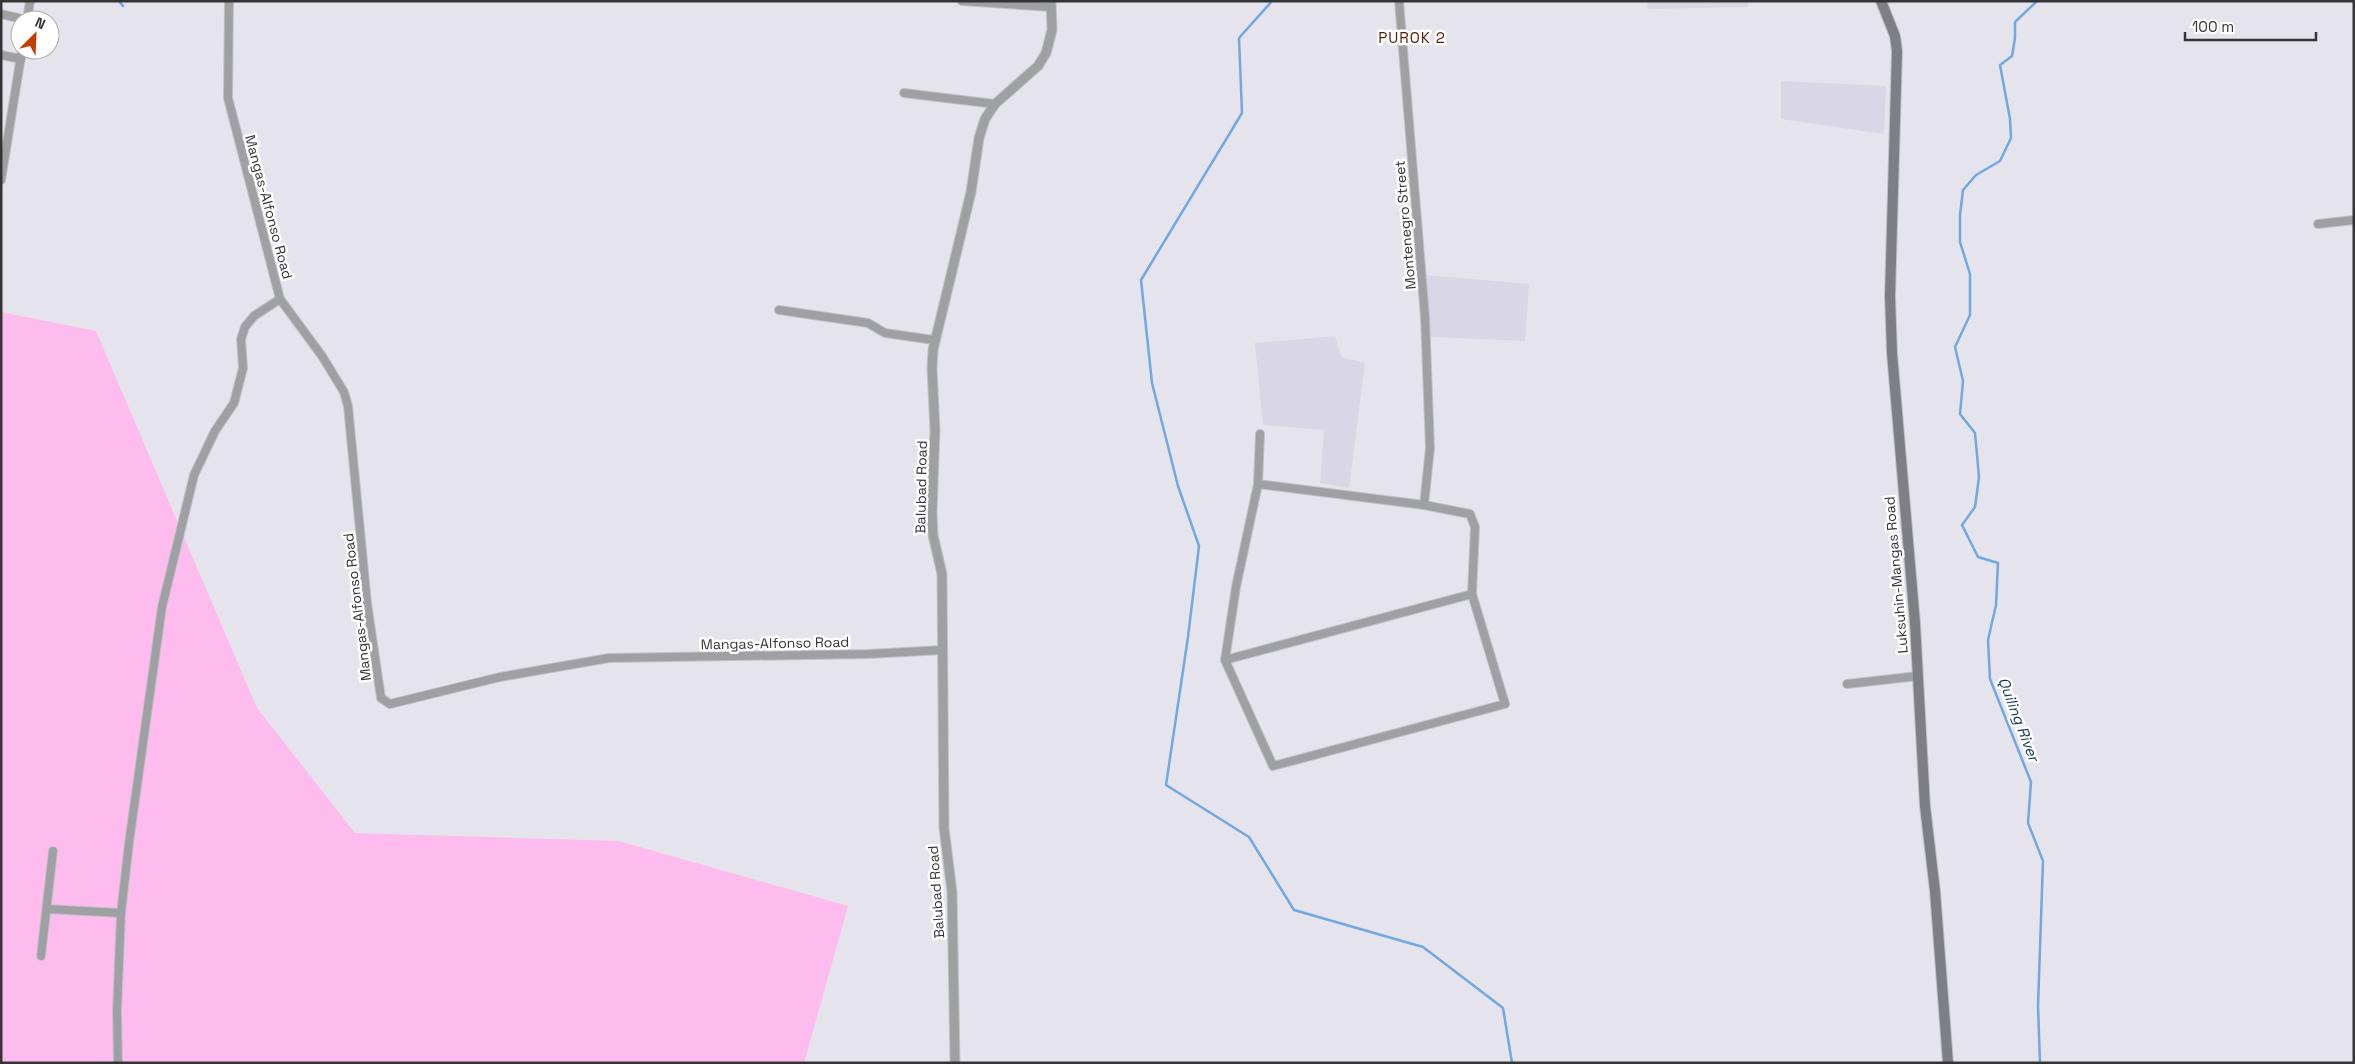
<svg xmlns="http://www.w3.org/2000/svg" width="2355" height="1064" viewBox="0 0 2355 1064" font-family="'Space Grotesk',sans-serif">
<style>
.built{fill:#d9d6e6}
.green{fill:#fdbced}
.lines{fill:none;stroke-linecap:round;stroke-linejoin:round}
.stream{stroke:#71a7e3;stroke-width:2.5}
.minor-casing{stroke:#c2c1c8;stroke-width:10}
.tertiary-casing{stroke:#c2c1c8;stroke-width:11}
.secondary-casing{stroke:#c2c1c8;stroke-width:12}
.minor{stroke:#9fa0a4;stroke-width:8}
.tertiary{stroke:#9fa0a4;stroke-width:9}
.secondary{stroke:#7e7f84;stroke-width:10}
.labels{text-anchor:middle;dominant-baseline:central;stroke-width:5;stroke-linejoin:round;paint-order:stroke}
.street-label{font-size:14px;fill:#343437;stroke:#fff}
.neighbourhood-label{font-size:15px;letter-spacing:1px;fill:#5b1a03;stroke:#fff}
.water-label{font-size:15px;font-style:italic;fill:#11375e;stroke:#fff}
</style>
<rect width="100%" height="100%" fill="#e5e4ec"/>
<!-- built -->
<g class="built">
<path d="M1648,1H1748V7L1647,9Z"/>
<path d="M1781,81L1886,86L1884,134L1781,119Z"/>
<path d="M1426,275L1529,284L1525,341L1430,337Z"/>
<path d="M1335,336L1342,357L1365,363L1349,488L1320,483L1324,430L1263,425L1255,343Z"/>
</g>
<!-- green -->
<path class="green" d="M1,312L96,331L257,708L355,833L619,841L848,906L804,1063H1Z"/>
<g class="lines">
<!-- stream -->
<g class="stream">
<path d="M119,1L123,6"/>
<path d="M1272,1L1239,38L1242,113L1141,280L1152,383L1178,486L1199,546L1188,637L1166,785L1249,837L1294,910L1423,947L1503,1008L1512,1063"/>
<path d="M2037,1L2015,22V38L2012,56L2000,65L2010,119L2011,138L2000,161L1976,175L1963,190L1960,215V242L1970,274V315L1955,347L1963,381L1960,414L1975,433L1979,477L1975,507L1962,525L1978,557L1998,563L1996,605L1988,640L1990,679L2031,782L2028,823L2043,861L2038,1006L2040,1063"/>
</g>
<defs>
<g id="minor">
<path d="M229,1L228,98L280,299L322,356L344,392L348,406L367,603L381,698L390,704L500,677L609,658L868,654L943,650"/>
<path d="M962,1L1051,7"/>
<path d="M1399,1L1425,317L1430,448L1424,505"/>
<path d="M1,14L27,20"/>
<path d="M27,20L30,1"/>
<path d="M1,55L21,59"/>
<path d="M904,93L995,104"/>
<path d="M1,180L22,50"/>
<path d="M2318,224L2354,220"/>
<path d="M779,310L868,323L885,333L934,340"/>
<path d="M1258,484L1424,505L1470,514L1475,527L1472,594L1505,704L1273,766L1225,660L1236,587L1258,484L1260,434"/>
<path d="M1225,660L1472,594"/>
<path d="M1847,684L1918,676"/>
<path d="M47,909L121,913"/>
<path d="M41,956L53,851"/>
<path d="M118,1063L117,1011L121,913L129,843L162,607L194,475L215,431L234,403L243,368L241,339L245,327L254,316L280,299"/>
</g>
<path id="tertiary" d="M955,1063L952,892L944,828L942,574L933,535L932,513L935,430L932,368L933,350L971,192L979,138L985,119L995,104L1038,66L1046,53L1052,30L1051,1"/>
<path id="secondary" d="M1881,1L1895,36L1897,51L1890,296L1892,353L1915,623L1925,806L1935,891L1948,1063"/>
</defs>
<!-- minor casing -->
<use href="#minor" class="minor-casing"/>
<!-- tertiary casing -->
<use href="#tertiary" class="tertiary-casing"/>
<!-- secondary casing -->
<use href="#secondary" class="secondary-casing"/>
<!-- minor -->
<use href="#minor" class="minor"/>
<!-- tertiary -->
<use href="#tertiary" class="tertiary"/>
<!-- secondary -->
<use href="#secondary" class="secondary"/>
</g>
<g class="labels">
<!-- street labels -->
<g class="street-label">
<text transform="translate(269 207) rotate(75)">Mangas-Alfonso Road</text>
<text transform="translate(1405 225) rotate(-95)">Montenegro Street</text>
<text transform="translate(921 487) rotate(-89)">Balubad Road</text>
<text transform="translate(1896 575) rotate(-95)">Luksuhin-Mangas Road</text>
<text transform="translate(357 607) rotate(-97)">Mangas-Alfonso Road</text>
<text transform="translate(775 643) rotate(-1)">Mangas-Alfonso Road</text>
<text transform="translate(936 892) rotate(-94)">Balubad Road</text>
</g>
<!-- neighbourhood labels -->
<g class="neighbourhood-label">
<text x="1412" y="37">PUROK 2</text>
</g>
<!-- water labels -->
<g class="water-label">
<text transform="translate(2019 719) rotate(69)">Quiling River</text>
</g>
</g>
<!-- border -->
<rect width="2355" height="1064" fill="none" stroke="#343437" stroke-width="5"/>
<!-- north arrow -->
<g transform="translate(35 35) rotate(24)"><circle r="24" fill="#ffffff" stroke="#aeaeaf"/>
<path d="M0-4L9 19L0 12L-9 19Z" fill="#c33c00"/>
<text y="-8" font-size="14" font-weight="bold" text-anchor="middle" fill="#343437">N</text>
</g>
<!-- scale -->
<path d="M2185 32v8h131v-8" fill="none" stroke="#343437" stroke-width="2.5"/>
<text x="2192" y="32" font-size="15" fill="#343437" stroke="#ffffff" stroke-width="4" paint-order="stroke">100 m</text>
</svg>
